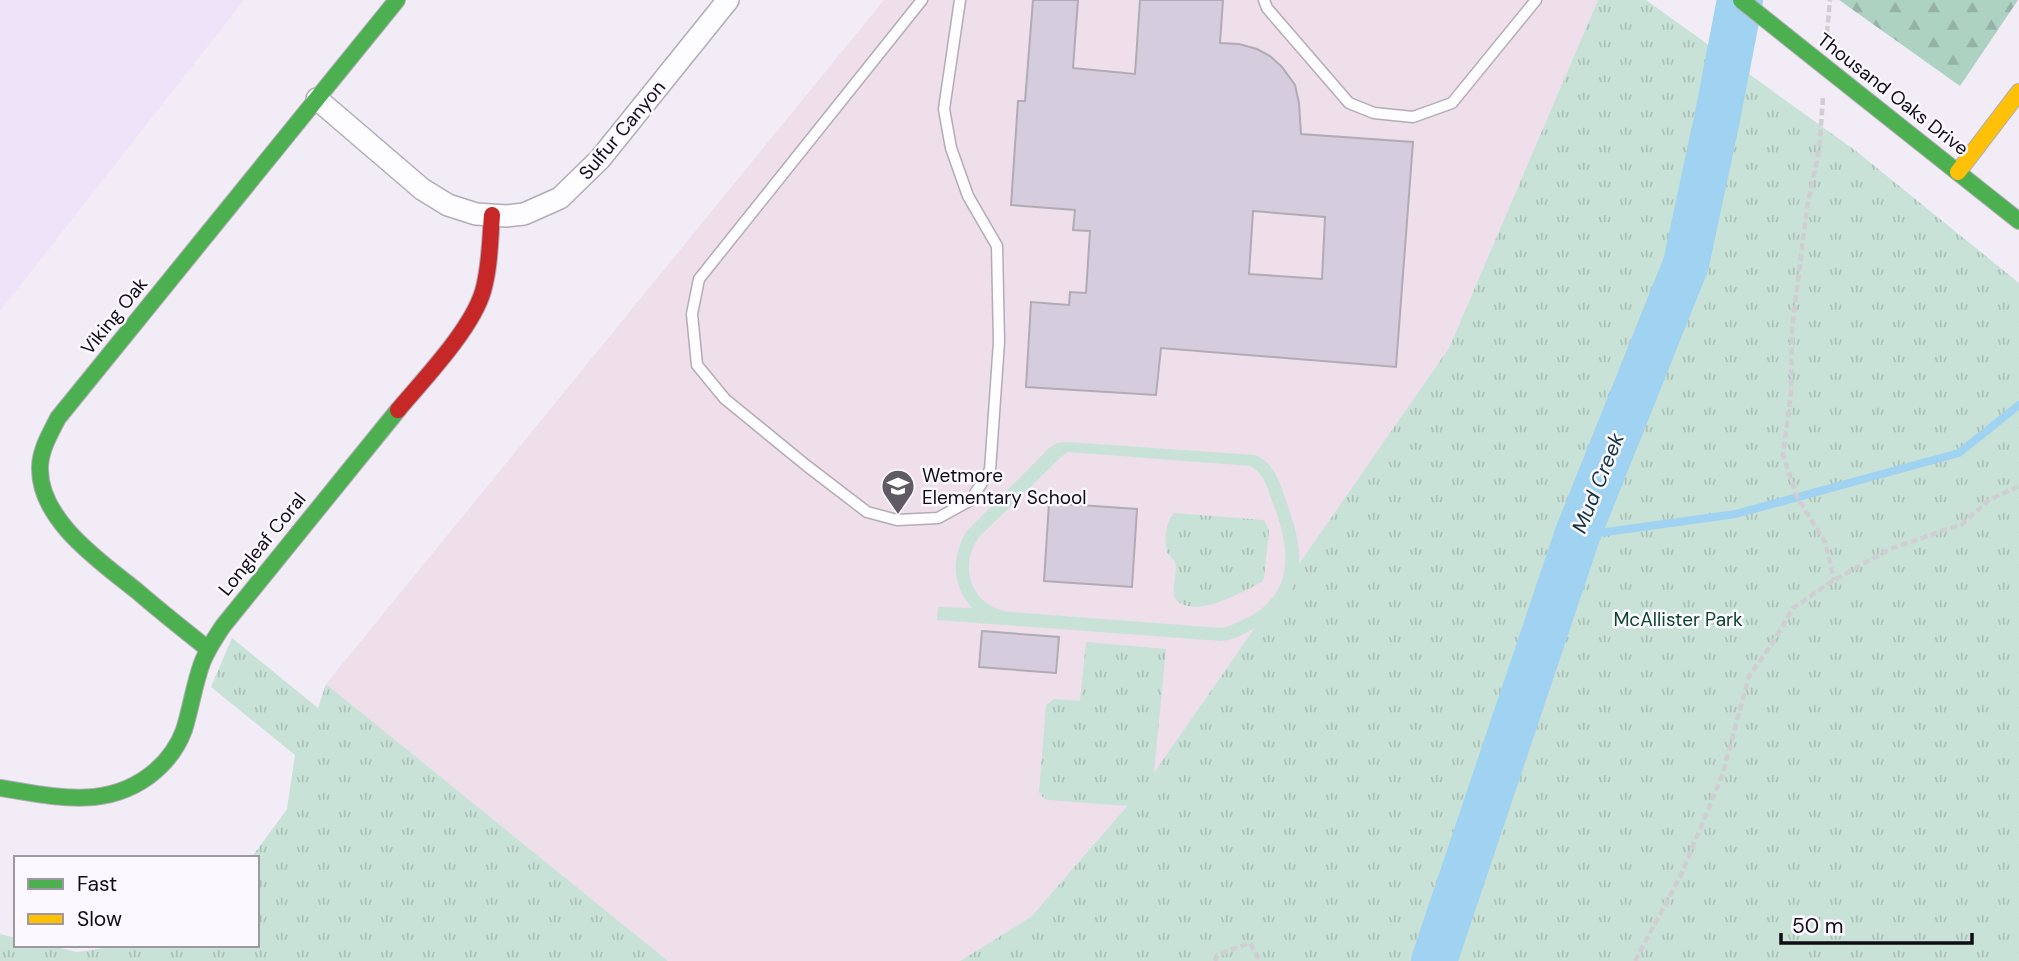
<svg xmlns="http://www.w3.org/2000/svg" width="2019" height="961" viewBox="0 0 2019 961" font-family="'DM Sans',sans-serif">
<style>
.built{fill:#eee3f9}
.education{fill:#eedfea}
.forest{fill:url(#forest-firs)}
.park{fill:url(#park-tufts)}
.pitch{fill:#c8e2d7;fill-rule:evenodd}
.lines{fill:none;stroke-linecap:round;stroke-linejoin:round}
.stream{stroke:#a0d2f1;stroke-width:8}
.river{stroke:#a0d2f1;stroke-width:46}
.building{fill:#d5cddd;stroke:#b0abb5;stroke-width:2;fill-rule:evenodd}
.lane-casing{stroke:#b2acb7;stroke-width:13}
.street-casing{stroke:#b2acb7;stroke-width:24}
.fast-casing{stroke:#b2acb7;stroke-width:18}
.slow-casing{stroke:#b2acb7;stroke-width:18}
.jam-casing{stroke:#b2acb7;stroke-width:18}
.path{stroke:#d0ced2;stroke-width:4.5;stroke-dasharray:7 3.5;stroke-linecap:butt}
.lane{stroke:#fdfcfe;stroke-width:10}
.street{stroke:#fdfcfe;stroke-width:21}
.fast{stroke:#4caf50;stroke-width:16}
.slow{stroke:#ffc107;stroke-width:16}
.jam{stroke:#c62828;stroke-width:16}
.fast-bridge-casing{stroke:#b2acb7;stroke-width:18;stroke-linecap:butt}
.fast-bridge{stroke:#4caf50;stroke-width:16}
.labels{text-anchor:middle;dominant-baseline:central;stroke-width:5;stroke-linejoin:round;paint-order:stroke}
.street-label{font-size:19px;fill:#100b15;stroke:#fcf8ff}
.poi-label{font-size:19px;fill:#100b15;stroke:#fcf8ff;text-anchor:start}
.park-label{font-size:19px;fill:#0a452c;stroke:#fcf8ff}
.water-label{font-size:21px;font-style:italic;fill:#134;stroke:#fcf8ff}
</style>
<defs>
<pattern id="forest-firs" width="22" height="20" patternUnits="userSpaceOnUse" patternTransform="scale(1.75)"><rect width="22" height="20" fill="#add2c2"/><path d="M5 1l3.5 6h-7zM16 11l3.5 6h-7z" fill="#94b3a6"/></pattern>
<pattern id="park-tufts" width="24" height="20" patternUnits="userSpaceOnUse" patternTransform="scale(1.75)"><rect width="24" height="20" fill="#c8e2d7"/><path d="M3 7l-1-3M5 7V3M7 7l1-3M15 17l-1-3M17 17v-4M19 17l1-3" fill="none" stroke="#abc1b8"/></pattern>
</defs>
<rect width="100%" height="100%" fill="#f2ecf7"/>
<!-- built -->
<path class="built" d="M0,0H244L0,311Z"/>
<!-- education -->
<path class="education" d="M884,0H1598L1449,348L1162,765L1031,917L960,961H668L326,684Z"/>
<!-- forest -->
<path class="forest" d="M1839,0H2018L1960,86Z"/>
<!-- park -->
<g class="park">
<path d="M1598,0H1646L1856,151L2019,283V961H960L1031,917L1127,806L1049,800L1044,799L1039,792L1046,705L1054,699L1080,701L1086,642L1166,649L1154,773L1449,348Z"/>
<path d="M1174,513L1264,520L1269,530L1264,578L1262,582C1241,592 1203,616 1180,603C1167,596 1179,574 1175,562C1173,559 1170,557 1168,554C1163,544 1166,521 1174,513Z"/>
<path d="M232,638L318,708L326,684L668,961H0V934L16,938V945H48L77,952L125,945H257V858H251L287,809L295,755L211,687Z"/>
</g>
<!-- pitch -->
<path class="pitch" d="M1067,442L1255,455C1273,462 1279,480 1285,498C1303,547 1311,585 1265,620C1251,631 1239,639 1221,641L937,620L938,607L972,608C952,584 951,560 966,532L1049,448L1057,443ZM1068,452L1250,466C1264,473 1267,487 1272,501C1290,546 1297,592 1247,618C1238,622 1231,626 1222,628L1010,612C972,607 957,568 979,537L1061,457Z"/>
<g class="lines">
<!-- stream -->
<path class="stream" d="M1577,536L1736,514L1959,453L2019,405"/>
<!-- river -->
<path class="river" d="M1434,961L1577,536L1686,264L1718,114L1740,0"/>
</g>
<!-- building -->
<g class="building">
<path d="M1033,0H1078L1073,68L1135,74L1140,0H1223L1220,43L1239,44L1257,49L1270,56L1282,67L1295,85L1299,103L1301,134L1413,142L1396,367L1161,348L1156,395L1026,387L1031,302L1069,305L1070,292L1086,293L1090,231L1073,230L1075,210L1011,205L1018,101H1025ZM1253,211L1325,217L1322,279L1249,274Z"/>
<path d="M1049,503L1137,509L1132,587L1044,581Z"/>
<path d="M982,631L1059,637L1056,673L979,667Z"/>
</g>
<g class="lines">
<defs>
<g id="lane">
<path d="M922,0L699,279L692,314L697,365L725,399L807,466L867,512L897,520L938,518L971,500L990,470L999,342L997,246L968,196L951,148L944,109L960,0"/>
<path d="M1264,0L1267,8L1349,103L1374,113L1413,117L1452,103L1536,0"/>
</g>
<path id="street" d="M317,99L422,189L448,205L476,214L506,216L524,214L560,198L600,159L728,0"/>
<g id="fast">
<path d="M1849,86L2019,221"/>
<path d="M208,649C184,630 160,611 137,591C101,562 39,520 40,468C40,450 50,434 58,418L397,0"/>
<path d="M0,788C52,796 103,810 149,776C165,764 177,749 184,730C191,708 194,685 202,663C207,650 215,638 223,626L398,410"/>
</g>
<path id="slow" d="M1958,172L2019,92"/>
<path id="jam" d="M398,410C424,379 472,329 483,291C490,267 490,240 492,215"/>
</defs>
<!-- lane casing -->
<use href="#lane" class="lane-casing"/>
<!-- street casing -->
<use href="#street" class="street-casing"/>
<!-- fast casing -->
<use href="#fast" class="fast-casing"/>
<!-- slow casing -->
<use href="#slow" class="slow-casing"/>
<!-- jam casing -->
<use href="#jam" class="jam-casing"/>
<!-- path -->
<g class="path">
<path d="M1827,33L1830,0"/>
<path d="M1823,98L1819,151L1807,207L1792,329L1791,393L1783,455L1797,497L1825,542L1834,580"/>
<path d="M1215,961L1217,955L1250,943L1260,961"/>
<path d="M1635,961L1681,875L1722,776L1749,676L1772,644L1793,608L1834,580L1890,549L1962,524L1989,500L2019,486"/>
</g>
<!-- lane -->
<use href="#lane" class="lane"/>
<!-- street -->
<use href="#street" class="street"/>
<!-- fast -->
<use href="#fast" class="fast"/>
<!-- slow -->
<use href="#slow" class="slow"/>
<!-- jam -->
<use href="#jam" class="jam"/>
<defs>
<path id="fast-bridge" d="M1741,0L1849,86"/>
</defs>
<!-- fast-bridge casing -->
<use href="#fast-bridge" class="fast-bridge-casing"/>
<!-- fast-bridge -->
<use href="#fast-bridge" class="fast-bridge"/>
</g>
<!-- icons -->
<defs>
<symbol id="school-pin" viewBox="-11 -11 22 30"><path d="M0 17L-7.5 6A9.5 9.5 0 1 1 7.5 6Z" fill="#5f5a64" stroke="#fcf8ff"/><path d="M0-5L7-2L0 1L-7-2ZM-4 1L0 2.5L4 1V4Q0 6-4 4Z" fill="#fff"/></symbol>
</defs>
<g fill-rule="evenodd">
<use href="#school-pin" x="879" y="467" width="38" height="52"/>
</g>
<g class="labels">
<!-- street labels -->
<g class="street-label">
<text transform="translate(1893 94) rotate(38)">Thousand Oaks Drive</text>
<text transform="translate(622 130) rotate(-50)">Sulfur Canyon</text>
<text transform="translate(114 316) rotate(-51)">Viking Oak</text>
<text transform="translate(262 544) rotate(-51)">Longleaf Coral</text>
</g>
<!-- poi labels -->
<g class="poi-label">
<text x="922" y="475">Wetmore<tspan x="922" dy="22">Elementary School</tspan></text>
</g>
<!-- park labels -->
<g class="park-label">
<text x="1678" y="619">McAllister Park</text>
</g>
<!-- water labels -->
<g class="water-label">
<text transform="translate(1598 483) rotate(-68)">Mud Creek</text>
</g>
</g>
<!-- legend -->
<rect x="14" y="856" width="245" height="91" fill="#fcf8ff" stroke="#9e99a1" stroke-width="2"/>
<rect x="28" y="879" width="35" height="10" fill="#4caf50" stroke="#9e99a1" stroke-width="2"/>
<text x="77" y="891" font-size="21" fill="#100b15">Fast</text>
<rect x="28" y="914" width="35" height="10" fill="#ffc107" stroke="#9e99a1" stroke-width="2"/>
<text x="77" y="926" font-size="21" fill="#100b15">Slow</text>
<!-- scale -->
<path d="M1781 933v10h191v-10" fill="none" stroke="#100b15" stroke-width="3.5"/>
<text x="1792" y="933" font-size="21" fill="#100b15" stroke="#fcf8ff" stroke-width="5" paint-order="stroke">50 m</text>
</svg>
